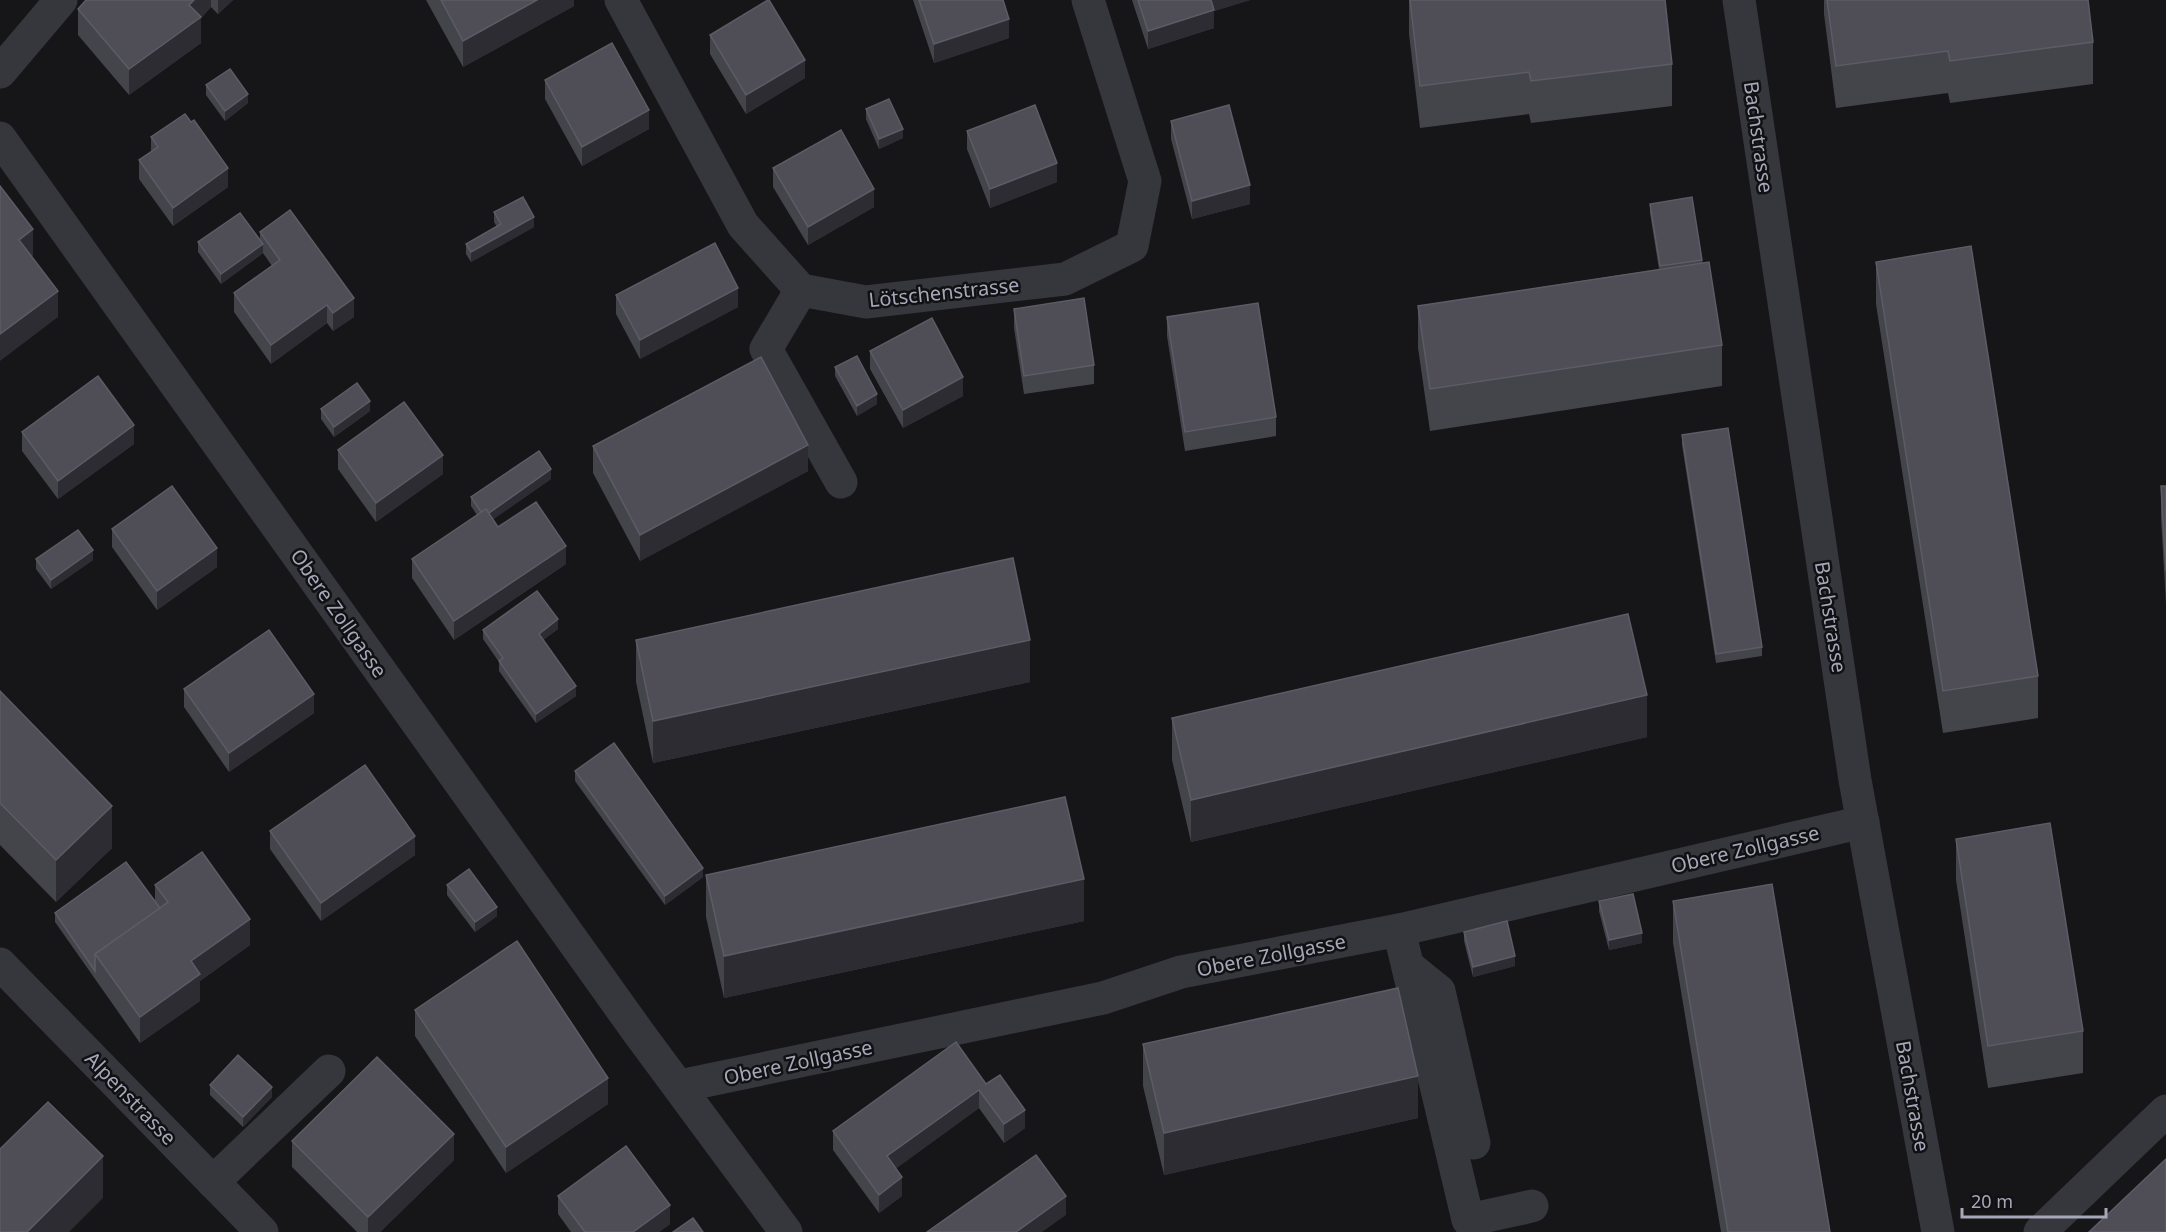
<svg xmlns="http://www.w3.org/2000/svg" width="2166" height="1232" viewBox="0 0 2166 1232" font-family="'Noto Sans',sans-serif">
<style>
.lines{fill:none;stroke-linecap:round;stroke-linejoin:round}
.minor{stroke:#36363d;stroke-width:33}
.wall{fill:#44444b}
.shaded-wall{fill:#2d2c32}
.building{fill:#4f4e57;stroke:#5c5c66;stroke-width:1.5}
.labels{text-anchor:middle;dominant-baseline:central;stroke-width:5;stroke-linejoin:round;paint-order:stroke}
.street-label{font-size:20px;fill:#a6a8b9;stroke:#111013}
</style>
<rect width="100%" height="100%" fill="#161518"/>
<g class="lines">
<!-- minor -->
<g class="minor">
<path d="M621,0L743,225L801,290L866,302L1065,279L1132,246L1145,181L1088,0"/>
<path d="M1739,0L1855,780L1938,1232"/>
<path d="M0,72L61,0"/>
<path d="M0,138L638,1032L786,1232"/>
<path d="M801,290L766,349L841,482"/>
<path d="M1399,930L1468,1220L1532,1206"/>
<path d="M0,964L262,1232"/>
<path d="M1408,966L1439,991L1474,1143"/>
<path d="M680,1086L1103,998L1181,972L1399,930L1863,822"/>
<path d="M213,1182L329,1071"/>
<path d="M2040,1232L2166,1111"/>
</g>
</g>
<!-- wall -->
<g class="wall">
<path d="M86,0H233L218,14L211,7L201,18V43L129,95L78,35V9Z"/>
<path d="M426,0H574V6L463,67Z"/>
<path d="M913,0H1003L1009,38L934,63Z"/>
<path d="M1132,0H1250L1214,11V28L1148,49Z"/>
<path d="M1409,0H1665L1672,64V106L1531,123L1529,114L1420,128L1409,34Z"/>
<path d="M1824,0H2088L2093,42V84L1950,103L1948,93L1836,108L1824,14Z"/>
<path d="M710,35L805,78L746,114L710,54Z"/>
<path d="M545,80L649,129L582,166L545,99Z"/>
<path d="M206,85L248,103L225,121L206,95Z"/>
<path d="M866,109L903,138L879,149L866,119Z"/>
<path d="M1171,121L1250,204L1192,219L1171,139Z"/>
<path d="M967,131L1057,182L990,208L967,149Z"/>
<path d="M151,137L228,187L173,226L139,179V160L151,152Z"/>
<path d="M773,168L874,207L808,245L773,187Z"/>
<path d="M1650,204L1702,260L1722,345V386L1430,431L1418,348V306L1659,269L1650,213Z"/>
<path d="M494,212L534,227L471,262L466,254V244L497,227L494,222Z"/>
<path d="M260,232L354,317L333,331L327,323L271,364L234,312V293L272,266L263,253L221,284L198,252V242L260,240Z"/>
<path d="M1876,262L2038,676V718L1943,733L1876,304Z"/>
<path d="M616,295L738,307L640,359L616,314Z"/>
<path d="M1014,309L1094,365V384L1024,394L1014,328Z"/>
<path d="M1167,317L1276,417V436L1185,451L1167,336Z"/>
<path d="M870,351L963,396L903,428L870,369Z"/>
<path d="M835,367L877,404L857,416L835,376Z"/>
<path d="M321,409L370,411L334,437L321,419Z"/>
<path d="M22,432L134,444L58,499L22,451Z"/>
<path d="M1682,435L1762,647V656L1716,663L1682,445Z"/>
<path d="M593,446L808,471L640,561L593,473Z"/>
<path d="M338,450L443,474L376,522L338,469Z"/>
<path d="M551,479L493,519L498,527L566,564L454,640L412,578V559L477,515L471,506V497Z"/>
<path d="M2161,486H2166V604L2161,518Z"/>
<path d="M112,529L217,567L157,610L112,547Z"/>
<path d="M36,559L93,560L51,589L36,569Z"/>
<path d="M558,629L543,640L576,696L536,723L499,671V662L483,639V630Z"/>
<path d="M636,640L1030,682L653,763L636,682Z"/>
<path d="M184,689L314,713L229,772L184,707Z"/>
<path d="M0,691L112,848L56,902L0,845Z"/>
<path d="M1172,718L1647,737L1191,842L1172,760Z"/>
<path d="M575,771L703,877L665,905L575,781Z"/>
<path d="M270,831L415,855L321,921L270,849Z"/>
<path d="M1956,839L2083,1031V1073L1988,1088L1956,880Z"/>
<path d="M706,875L1084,921L724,998L706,917Z"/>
<path d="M155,885L250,945L200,981V1001L140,1043L55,922V913L155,902Z"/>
<path d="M447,885L497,916L475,932L447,895Z"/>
<path d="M1599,901L1642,943L1609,950L1599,911Z"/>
<path d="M1673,901L1830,1232H1721L1673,943Z"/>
<path d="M1464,932L1515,966L1473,977L1464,941Z"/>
<path d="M415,1010L608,1104L506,1173L415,1036Z"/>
<path d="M1143,1044L1418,1118L1164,1175L1143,1086Z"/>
<path d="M986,1084L1025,1128L1004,1143L979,1108L895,1169L902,1196L879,1213L833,1150V1131Z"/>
<path d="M210,1085L272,1097L243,1127L210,1095Z"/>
<path d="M292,1141L454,1160L380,1232H357L292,1167Z"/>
<path d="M558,1196L670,1224L659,1232H571L558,1214Z"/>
</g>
<!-- shaded-wall -->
<g class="shaded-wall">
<path d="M194,0H211V7L201,18V43L129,95V69Z"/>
<path d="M218,0H233L218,14Z"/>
<path d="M537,0H574V6L463,67V41Z"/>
<path d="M1210,0H1250L1214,11V28L1148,49V31Z"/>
<path d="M1009,19V38L934,63V44Z"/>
<path d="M805,60V78L746,114V95Z"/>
<path d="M248,94V103L225,121V111Z"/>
<path d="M649,110V129L582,166V147Z"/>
<path d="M903,129V138L879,149V139Z"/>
<path d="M1057,163V182L990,208V189Z"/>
<path d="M228,168V187L173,226V208Z"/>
<path d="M1250,185V204L1192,219V201Z"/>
<path d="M874,189V207L808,245V227Z"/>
<path d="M534,217V227L471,262V252Z"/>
<path d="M33,229V256L19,266V240Z"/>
<path d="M263,244V253L221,284V274Z"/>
<path d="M738,288V307L640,359V340Z"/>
<path d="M58,291V317L0,361V334Z"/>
<path d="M354,298V317L333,331V313Z"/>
<path d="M327,305V323L271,364V345Z"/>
<path d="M963,377V396L903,428V410Z"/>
<path d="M877,394V404L857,416V406Z"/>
<path d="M370,401V411L334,437V427Z"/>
<path d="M134,425V444L58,499V481Z"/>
<path d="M808,445V471L640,561V535Z"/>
<path d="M443,455V474L376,522V503Z"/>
<path d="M551,469V479L484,526V516Z"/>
<path d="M566,546V564L454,640V621Z"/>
<path d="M217,548V567L157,610V591Z"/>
<path d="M93,550V560L51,589V580Z"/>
<path d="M558,619V629L539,643V634Z"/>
<path d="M1030,640V682L653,763V721Z"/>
<path d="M576,686V696L536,723V714Z"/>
<path d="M314,694V713L229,772V753Z"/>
<path d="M1647,695V737L1191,842V800Z"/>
<path d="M112,806V848L56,902V860Z"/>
<path d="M415,836V855L321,921V903Z"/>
<path d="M703,868V877L665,905V896Z"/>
<path d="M1084,879V921L724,998V956Z"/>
<path d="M497,907V916L475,932V922Z"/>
<path d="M250,919V945L200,981V1001L140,1043V1017L191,961Z"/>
<path d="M1642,933V943L1609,950V940Z"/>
<path d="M1515,956V966L1473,977V967Z"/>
<path d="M1418,1076V1118L1164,1175V1133Z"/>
<path d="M608,1078V1104L506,1173V1147Z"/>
<path d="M272,1087V1097L243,1127V1117Z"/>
<path d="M979,1090V1108L887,1175V1156Z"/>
<path d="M1025,1110V1128L1004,1143V1124Z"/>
<path d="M454,1134V1160L380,1232H368V1217Z"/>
<path d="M103,1156V1198L69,1232H27Z"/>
<path d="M902,1177V1196L879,1213V1195Z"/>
<path d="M1066,1196V1215L1042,1232H1016Z"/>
<path d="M670,1205V1224L659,1232H633Z"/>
</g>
<!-- building -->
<g class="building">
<path d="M86,0H194L189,5L201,17L129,69L78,9Z"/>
<path d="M441,0H537L463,41Z"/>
<path d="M768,0H769L805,60L746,95L710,35Z"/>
<path d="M919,0H1003L1009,19L934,44Z"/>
<path d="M1138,0H1211L1214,10L1148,31Z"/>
<path d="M1410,0H1665L1672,64L1531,81L1529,72L1420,86Z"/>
<path d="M1827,0H2088L2093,42L1950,61L1948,51L1836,66Z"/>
<path d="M612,43L649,110L582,147L545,80Z"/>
<path d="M230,69L248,94L225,111L206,85Z"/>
<path d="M889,99L903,129L879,139L866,109Z"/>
<path d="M1035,105L1057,163L990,189L967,131Z"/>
<path d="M1229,105L1250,185L1192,201L1171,121Z"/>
<path d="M185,114L191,122L194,120L228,168L173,208L139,160L158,147L151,137Z"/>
<path d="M841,130L874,189L808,227L773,168Z"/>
<path d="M0,186L33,229L19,240L58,291L0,334Z"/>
<path d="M523,197L534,217L471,252L466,244L501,224L494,212Z"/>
<path d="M1692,197L1702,260L1660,266L1650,204Z"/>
<path d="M290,210L354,298L333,313L327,305L271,345L234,293L280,260L260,232Z"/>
<path d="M240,213L263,244L221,274L198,242Z"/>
<path d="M715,243L738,288L640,340L616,295Z"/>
<path d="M1971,246L2038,676L1943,691L1876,262Z"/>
<path d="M1709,262L1722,345L1430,389L1418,306Z"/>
<path d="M1084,298L1094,365L1024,376L1014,309Z"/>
<path d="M1258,303L1276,417L1185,432L1167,317Z"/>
<path d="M932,318L963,377L903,410L870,351Z"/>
<path d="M857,356L877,394L857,406L835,367Z"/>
<path d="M761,357L808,445L640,535L593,446Z"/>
<path d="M98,376L134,425L58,481L22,432Z"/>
<path d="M357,383L370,401L334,427L321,409Z"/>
<path d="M404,402L443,455L376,503L338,450Z"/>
<path d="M1728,428L1762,647L1716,654L1682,435Z"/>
<path d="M539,451L551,469L489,513L486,509L481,512L471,497Z"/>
<path d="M172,486L217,548L157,591L112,529Z"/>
<path d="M2161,486H2166V571Z"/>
<path d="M536,502L566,546L454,621L412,559L486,509L498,527Z"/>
<path d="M78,530L93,550L51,580L36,559Z"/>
<path d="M1013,558L1030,640L653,721L636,640Z"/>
<path d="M537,591L558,619L539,634L576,686L536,714L499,661L503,658L483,630Z"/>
<path d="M1628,614L1647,695L1191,800L1172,718Z"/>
<path d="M269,630L314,694L229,753L184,689Z"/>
<path d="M0,691L112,806L56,860L0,803Z"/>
<path d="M614,743L703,868L665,896L575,771Z"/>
<path d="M365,765L415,836L321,903L270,831Z"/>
<path d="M1065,797L1084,879L724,956L706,875Z"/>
<path d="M2050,823L2083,1031L1988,1046L1956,839Z"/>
<path d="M202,852L250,919L191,961L200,974L140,1017L95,954L168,902L155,885Z"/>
<path d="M126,862L160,908L95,954V971L55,913Z"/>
<path d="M469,869L497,907L475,922L447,885Z"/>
<path d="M1772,884L1830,1232H1728L1673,901Z"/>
<path d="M1633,894L1642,933L1609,940L1599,901Z"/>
<path d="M1507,921L1515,956L1473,967L1464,932Z"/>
<path d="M517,941L608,1078L506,1147L415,1010Z"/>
<path d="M1398,988L1418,1076L1164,1133L1143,1044Z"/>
<path d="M956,1042L986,1084L1000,1075L1025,1110L1004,1124L979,1090L887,1156L902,1177L879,1195L833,1131Z"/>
<path d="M238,1055L272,1087L243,1117L210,1085Z"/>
<path d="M377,1057L454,1134L368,1217L292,1141Z"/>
<path d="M48,1102L103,1156L27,1232H0V1149Z"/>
<path d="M626,1146L670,1205L633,1232H585L558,1196Z"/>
<path d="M1036,1155L1066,1196L1016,1232H927Z"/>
<path d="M2166,1159V1232H2089Z"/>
<path d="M693,1218L703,1232H673Z"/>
</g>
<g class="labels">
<!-- street labels -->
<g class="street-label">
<text transform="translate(1759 137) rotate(82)">Bachstrasse</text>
<text transform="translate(944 292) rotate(-6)">Lötschenstrasse</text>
<text transform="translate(339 613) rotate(55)">Obere Zollgasse</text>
<text transform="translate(1831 617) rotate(81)">Bachstrasse</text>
<text transform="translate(1745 849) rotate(-13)">Obere Zollgasse</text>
<text transform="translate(1271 955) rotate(-11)">Obere Zollgasse</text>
<text transform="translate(798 1062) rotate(-12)">Obere Zollgasse</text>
<text transform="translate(1913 1096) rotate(80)">Bachstrasse</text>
<text transform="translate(131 1098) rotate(46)">Alpenstrasse</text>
</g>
</g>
<!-- scale -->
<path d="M1962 1208v9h144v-9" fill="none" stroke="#a6a8b9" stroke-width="3"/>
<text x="1971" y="1208" font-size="18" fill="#a6a8b9" stroke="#111013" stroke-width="4.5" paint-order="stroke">20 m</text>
</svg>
